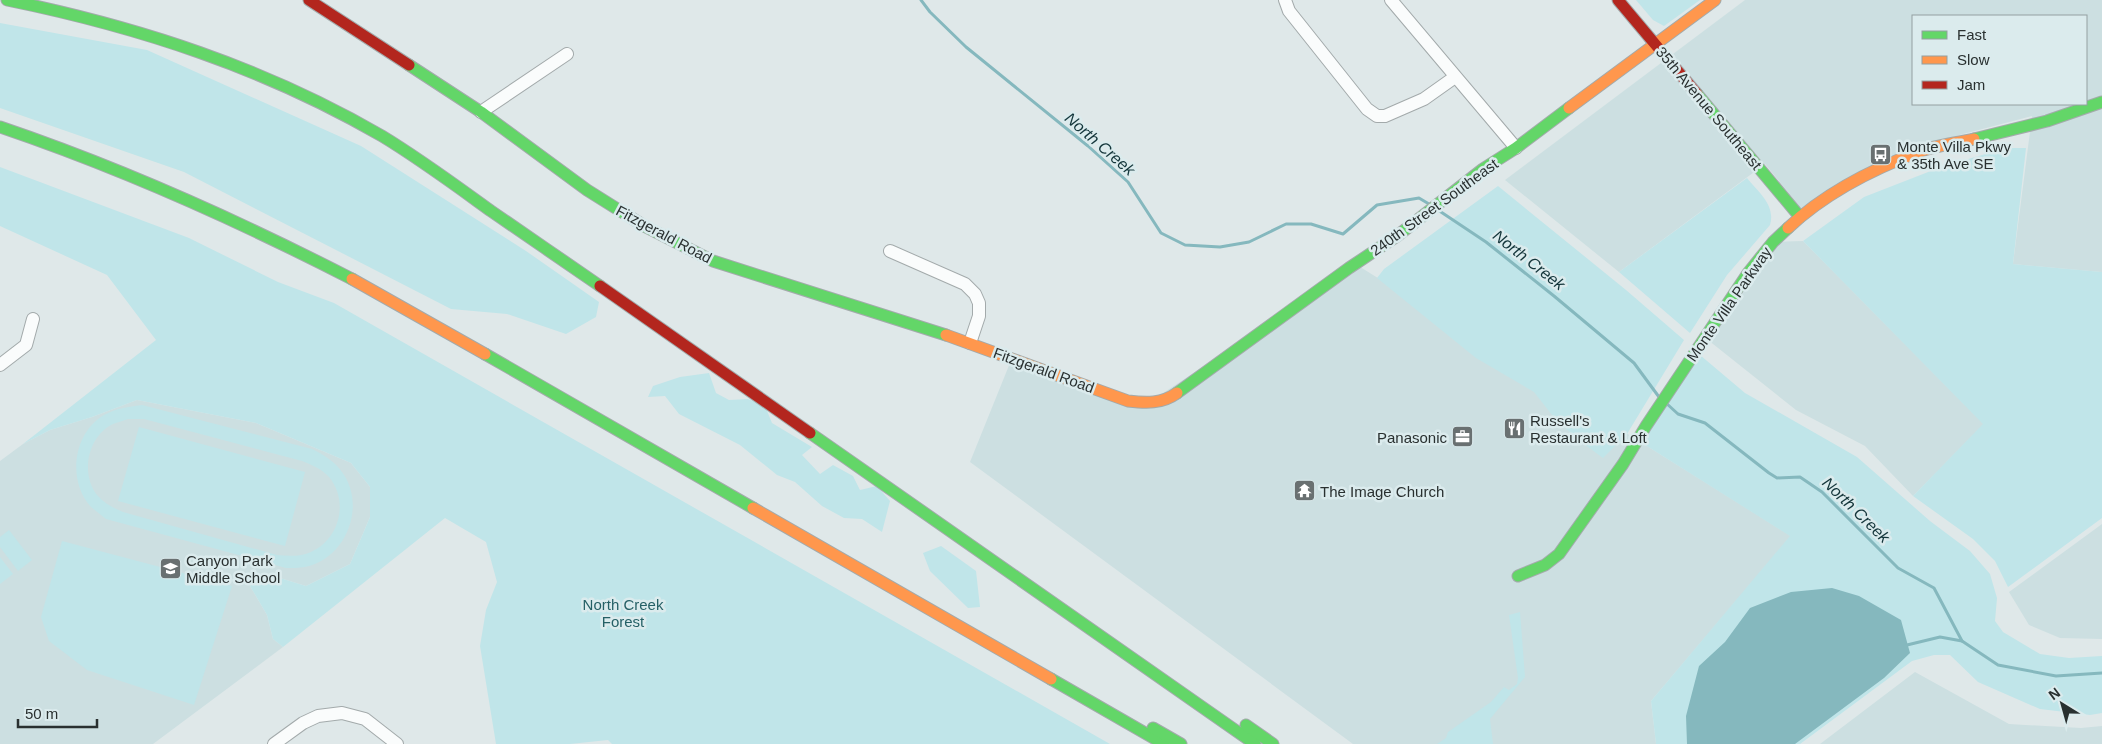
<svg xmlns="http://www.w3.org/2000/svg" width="2102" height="744" viewBox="0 0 2102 744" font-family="Helvetica,sans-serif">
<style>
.built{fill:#ccdfe1;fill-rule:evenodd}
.green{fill:#c0e5e9;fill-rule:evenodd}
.water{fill:#85b8be}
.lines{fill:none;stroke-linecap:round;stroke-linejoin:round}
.stream{stroke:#85b8be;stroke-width:3}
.street-casing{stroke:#a3aaab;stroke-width:14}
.fast-casing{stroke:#a3aaab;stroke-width:13}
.slow-casing{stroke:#a3aaab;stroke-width:13}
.jam-casing{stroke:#a3aaab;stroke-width:13}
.street{stroke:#fafcfc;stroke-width:12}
.fast{stroke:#63d668;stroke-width:11}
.slow{stroke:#ff974d;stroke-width:11}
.jam{stroke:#b3261e;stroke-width:11}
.labels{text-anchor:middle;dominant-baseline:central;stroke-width:5;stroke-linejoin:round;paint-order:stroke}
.street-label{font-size:15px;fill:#293030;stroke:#dbebed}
.poi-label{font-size:15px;fill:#293030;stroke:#dbebed;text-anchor:start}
.park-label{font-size:15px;fill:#266066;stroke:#dbebed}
.water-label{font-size:16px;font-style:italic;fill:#13353a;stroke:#dbebed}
</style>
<rect width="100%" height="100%" fill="#dfe8e9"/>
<!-- built -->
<g class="built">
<path d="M1745,0H2102V272L2013,264L2032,116L1906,149L1801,208L1765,164L1619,272L1505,180ZM1913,16H2086V104H1913Z"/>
<path d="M1803,241L1984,424L1913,496L1865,446L1796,410L1708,340L1773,242Z"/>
<path d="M1357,265L1791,536L1651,701L1656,744H1353L970,462L1012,358L1148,403Z"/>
<path d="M137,400L256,423L351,463L370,487V517L350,564L306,586L267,574L250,586L267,615L273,639L283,647L153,744H0V461L23,444L50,430L92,417Z"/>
<path d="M2102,524V639L2060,638L2029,625L2009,592Z"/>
<path d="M1915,672L2009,724L2081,728L2102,726V744H1820Z"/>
</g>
<!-- green -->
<g class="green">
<path d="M1636,0H1700L1664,26L1653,20Z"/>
<path d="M0,23L147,50L361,146L526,251L599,302L596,317L566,334L507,314L451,309L184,172L0,108Z"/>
<path d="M2006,148H2026L2013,264L2102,272V518L2008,587L1995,561L1973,539L1913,496L1983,424L1803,241L1864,197L1941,167Z"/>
<path d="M0,167L189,238L278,282L334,303L1110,744H612L608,740L570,744H496L480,646L486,610L497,582L486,542L445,518L283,647L273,639L267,615L250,586L267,574L306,586L350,564L370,517V487L351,463L256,423L137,400L92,417L50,430L23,444L156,340L107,275L0,226Z"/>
<path d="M1747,178C1758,192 1776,205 1770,225L1727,275L1690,333L1619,272Z"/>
<path d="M1498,186L1626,290L1684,340L1627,434L1603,458L1584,444L1556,420L1534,392L1476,358L1377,278L1384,269Z"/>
<path d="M1700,355L1745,393L1857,457L1930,521L1970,551L1990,574L1997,598L1995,621L2003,632L2040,654L2069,658L2102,656V713L2090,715L2040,709L1978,682L1950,655H1934L1912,661L1800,744H1656L1651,701L1790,536L1642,443Z"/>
<path d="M709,373L716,393L729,400L748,399L765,406L772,423L812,447L802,455L820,474L833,465L853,476L860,490L877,486L890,501L882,532L862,519L844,518L822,506L795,482L777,475L740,445L679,414L665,396L648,397L653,386L680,377Z"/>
<path d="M142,405L312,449C324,455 334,461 342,472C367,506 346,559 305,567C299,568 292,568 286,568L106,519C101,515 96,511 91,507C67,481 73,433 104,415C117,408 128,407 142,405ZM128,419H144L302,461C312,465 322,469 329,477C349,501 340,539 311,552C301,557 288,556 277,555L123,512C113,508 104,503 97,495C80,473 88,436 113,424C118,422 123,421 128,419Z"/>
<path d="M139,427L305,472L285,546L118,501Z"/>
<path d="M9,530L32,560L18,571L0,547V537Z"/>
<path d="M62,541L232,586L194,705L87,670L49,641L41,617Z"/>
<path d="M941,546L976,571L980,607L968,608L930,571L923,553Z"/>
<path d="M0,557L13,574L0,584Z"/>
<path d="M1520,612L1525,677L1490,719L1493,744H1437L1446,738L1448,732L1491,702L1504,687L1509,690L1517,684L1518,678L1509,615Z"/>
</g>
<!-- water -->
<path class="water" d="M1832,588L1859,596L1901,620L1910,653L1884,678L1795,744H1687L1686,716L1699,666L1725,642L1750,608L1791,592Z"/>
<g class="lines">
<!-- stream -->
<g class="stream">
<path d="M921,0L930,12L966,47L1088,146L1128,182L1161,233L1185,245L1220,247L1249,242L1286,224H1311L1343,234L1377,205L1419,198L1429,204"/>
<path d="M1438,210L1486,242L1554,296L1634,363L1659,397"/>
<path d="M1666,403L1678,414L1705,423L1769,473L1777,478L1800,477L1822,492L1898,568L1934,588L1962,641L1998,665L2056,676L2102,673"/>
<path d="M1907,645L1940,637L1962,641"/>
</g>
<defs>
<g id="street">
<path d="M1285,0L1289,11L1367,109L1377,116H1385L1424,99L1455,77"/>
<path d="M1391,0L1516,148"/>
<path d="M481,112L567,54"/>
<path d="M890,251L965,284L975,294L979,303V316L970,343"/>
<path d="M0,365L26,345L33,319"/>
<path d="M274,744L303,723L318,716L342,713L365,719L397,744"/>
</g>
<g id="fast">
<path d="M7,0C139,27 265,68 382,136C420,159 455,185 491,211C527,236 564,261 600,286"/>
<path d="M409,65L481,112L587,190L646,227L713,261L946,335"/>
<path d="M1697,94L1800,217"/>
<path d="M0,127C118,167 241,222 352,279"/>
<path d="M1974,139L2047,121L2102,102"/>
<path d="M485,354L753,508"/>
<path d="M1177,393L1349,268L1397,236L1483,169L1516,148L1569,108"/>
<path d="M810,433L1255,744"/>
<path d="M1518,576L1545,565L1559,554L1623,464L1646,426L1748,273L1773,242L1788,228"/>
<path d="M1051,679L1164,744"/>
<path d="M1246,725L1273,744"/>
<path d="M1153,728L1181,744"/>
</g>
<g id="slow">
<path d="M1569,108L1715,0"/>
<path d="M1788,228C1824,194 1875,168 1921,151C1938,145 1957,143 1974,139"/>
<path d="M352,279L485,354"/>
<path d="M946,335L1128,401C1146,403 1162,404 1177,393"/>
<path d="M753,508L1051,679"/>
</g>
<g id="jam">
<path d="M309,0L409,65"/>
<path d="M1618,0L1697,94"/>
<path d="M600,286L810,433"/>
</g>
</defs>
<!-- street casing -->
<use href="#street" class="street-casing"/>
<!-- fast casing -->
<use href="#fast" class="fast-casing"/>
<!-- slow casing -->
<use href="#slow" class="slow-casing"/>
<!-- jam casing -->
<use href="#jam" class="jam-casing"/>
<!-- street -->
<use href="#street" class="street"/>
<!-- fast -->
<use href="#fast" class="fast"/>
<!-- slow -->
<use href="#slow" class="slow"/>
<!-- jam -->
<use href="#jam" class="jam"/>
</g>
<!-- icons -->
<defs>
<symbol id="bus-square" viewBox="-11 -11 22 22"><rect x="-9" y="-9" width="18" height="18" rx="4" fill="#697071" stroke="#dbebed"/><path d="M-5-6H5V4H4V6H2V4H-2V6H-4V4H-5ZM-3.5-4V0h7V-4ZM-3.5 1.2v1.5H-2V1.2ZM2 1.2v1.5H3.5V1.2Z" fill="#fff"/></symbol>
<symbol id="restaurant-square" viewBox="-11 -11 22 22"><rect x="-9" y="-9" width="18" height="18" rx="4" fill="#697071" stroke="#dbebed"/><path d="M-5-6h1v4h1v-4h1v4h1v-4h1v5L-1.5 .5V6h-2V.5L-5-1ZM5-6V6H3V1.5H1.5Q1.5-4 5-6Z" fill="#fff"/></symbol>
<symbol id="office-square" viewBox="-11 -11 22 22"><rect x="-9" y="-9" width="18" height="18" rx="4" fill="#697071" stroke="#dbebed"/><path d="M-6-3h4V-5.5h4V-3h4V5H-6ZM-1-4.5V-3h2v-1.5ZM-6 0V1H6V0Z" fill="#fff"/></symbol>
<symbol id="temple-square" viewBox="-11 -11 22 22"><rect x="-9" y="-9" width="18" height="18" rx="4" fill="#697071" stroke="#dbebed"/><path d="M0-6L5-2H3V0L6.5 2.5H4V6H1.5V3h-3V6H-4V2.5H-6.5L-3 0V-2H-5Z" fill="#fff"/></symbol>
<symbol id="school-square" viewBox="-11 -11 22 22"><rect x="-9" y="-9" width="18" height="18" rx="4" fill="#697071" stroke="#dbebed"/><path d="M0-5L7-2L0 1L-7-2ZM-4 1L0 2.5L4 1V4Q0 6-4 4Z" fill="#fff"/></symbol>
</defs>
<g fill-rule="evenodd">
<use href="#bus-square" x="1868" y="142" width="25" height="25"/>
<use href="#restaurant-square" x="1502" y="416" width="25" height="25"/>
<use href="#office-square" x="1450" y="424" width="25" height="25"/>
<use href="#temple-square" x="1292" y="478" width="25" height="25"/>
<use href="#school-square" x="158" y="556" width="25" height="25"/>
</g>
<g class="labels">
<!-- street labels -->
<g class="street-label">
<text transform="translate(1709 108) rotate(50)">35th Avenue Southeast</text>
<text transform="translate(1434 207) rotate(-36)">240th Street Southeast</text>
<text transform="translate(664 234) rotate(28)">Fitzgerald Road</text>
<text transform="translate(1729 304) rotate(-55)">Monte Villa Parkway</text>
<text transform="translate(1044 370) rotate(20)">Fitzgerald Road</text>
</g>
<!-- poi labels -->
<g class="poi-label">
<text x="1897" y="146">Monte Villa Pkwy<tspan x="1897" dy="17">&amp; 35th Ave SE</tspan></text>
<text x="1530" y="420">Russell's<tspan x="1530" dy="17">Restaurant &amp; Loft</tspan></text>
<text x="1447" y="437" text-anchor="end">Panasonic</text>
<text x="1320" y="491">The Image Church</text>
<text x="186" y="560">Canyon Park<tspan x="186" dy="17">Middle School</tspan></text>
</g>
<!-- park labels -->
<g class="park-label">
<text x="623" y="604">North Creek<tspan x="623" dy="17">Forest</tspan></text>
</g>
<!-- water labels -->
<g class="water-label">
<text transform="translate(1100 144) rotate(41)">North Creek</text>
<text transform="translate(1529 260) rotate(38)">North Creek</text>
<text transform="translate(1856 510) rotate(44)">North Creek</text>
</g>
</g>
<!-- legend -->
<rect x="1912" y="15" width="175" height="90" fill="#dbebed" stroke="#94a0a1"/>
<rect x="1922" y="31" width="25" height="8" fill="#63d668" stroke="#94a0a1"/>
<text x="1957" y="40" font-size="15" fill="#293030">Fast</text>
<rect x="1922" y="56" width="25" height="8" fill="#ff974d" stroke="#94a0a1"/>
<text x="1957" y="65" font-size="15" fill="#293030">Slow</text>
<rect x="1922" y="81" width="25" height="8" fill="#b3261e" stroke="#94a0a1"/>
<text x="1957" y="90" font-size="15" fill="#293030">Jam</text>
<!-- north arrow -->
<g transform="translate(2062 704) rotate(323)" stroke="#dbebed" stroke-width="4" paint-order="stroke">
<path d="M0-4L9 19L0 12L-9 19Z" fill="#293030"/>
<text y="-8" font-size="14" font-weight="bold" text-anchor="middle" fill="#293030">N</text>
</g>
<!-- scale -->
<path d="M18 719v8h79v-8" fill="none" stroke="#293030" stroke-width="2.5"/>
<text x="25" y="719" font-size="15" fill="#293030" stroke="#dbebed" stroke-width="4" paint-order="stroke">50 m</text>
</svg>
